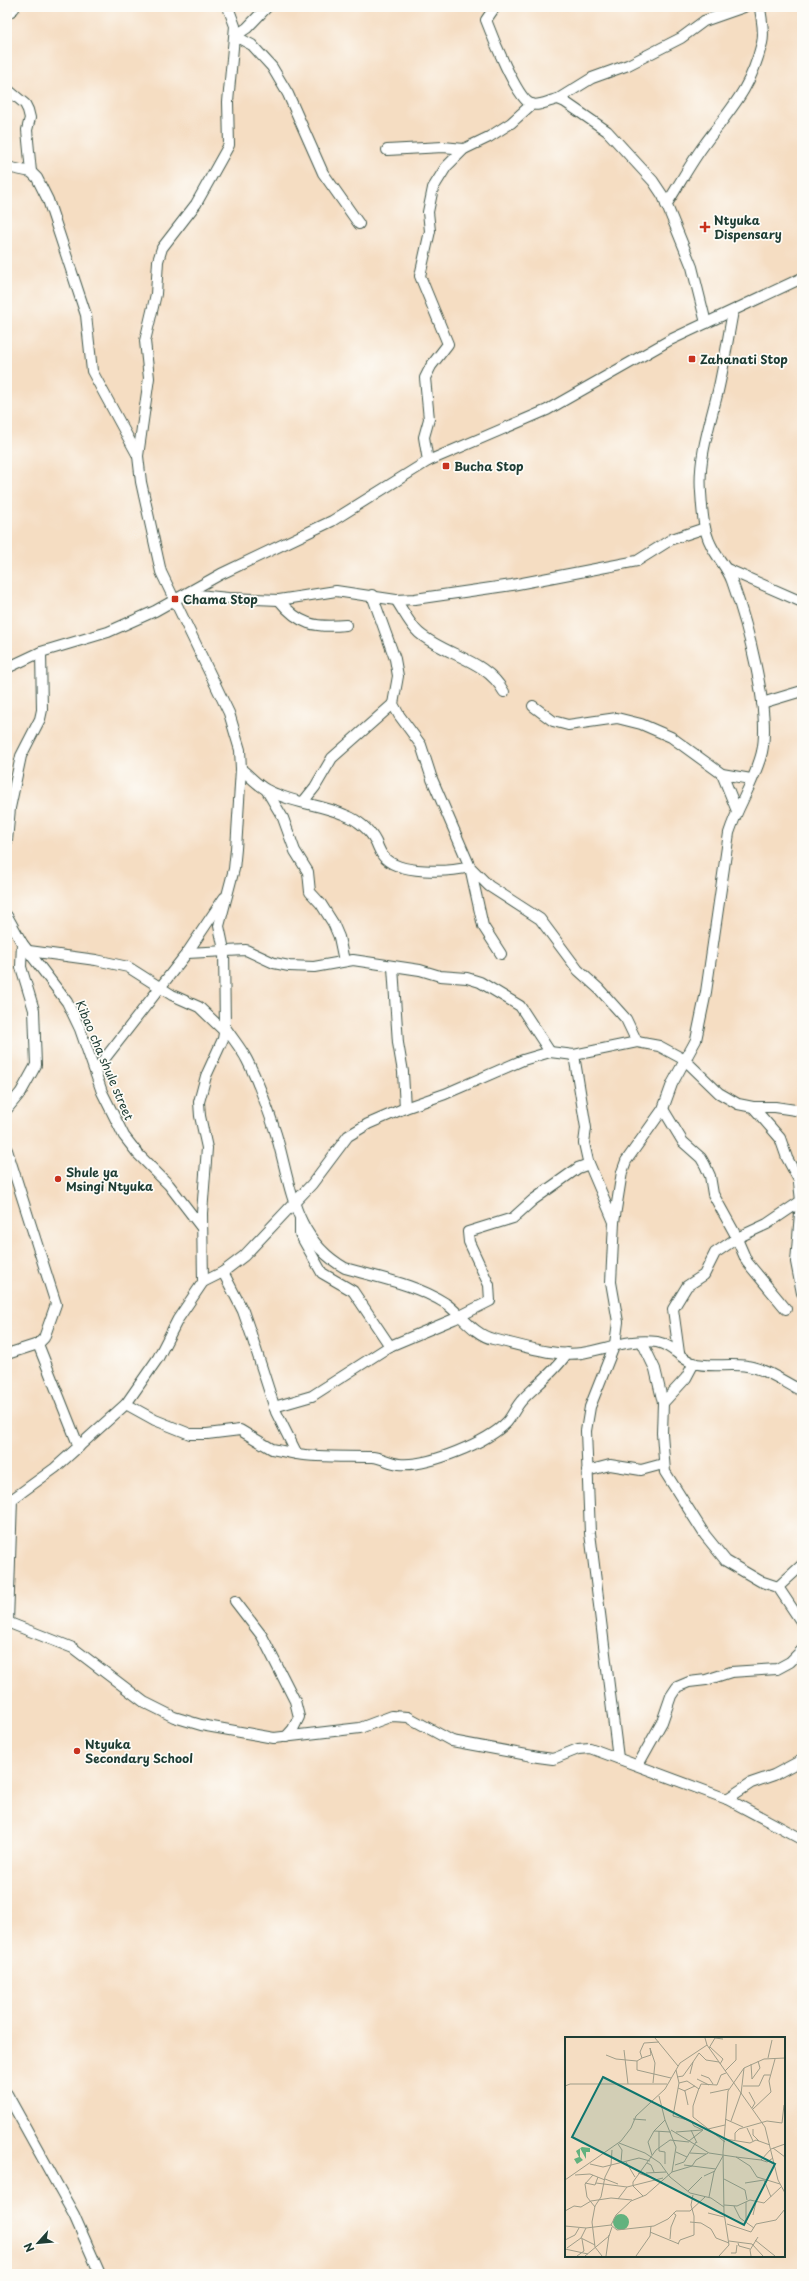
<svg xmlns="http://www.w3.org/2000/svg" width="809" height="2281" viewBox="0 0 809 2281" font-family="'Playpen Sans',sans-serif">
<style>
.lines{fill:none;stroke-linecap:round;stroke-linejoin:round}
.street-casing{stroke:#3f5549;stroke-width:12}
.secondary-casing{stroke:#3f5549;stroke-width:17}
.street{stroke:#fff;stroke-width:10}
.secondary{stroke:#fff;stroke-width:15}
.poi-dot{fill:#c8321e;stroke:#fdfcf7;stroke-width:1.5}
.labels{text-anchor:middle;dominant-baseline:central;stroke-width:3.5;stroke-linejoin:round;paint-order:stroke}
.poi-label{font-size:12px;font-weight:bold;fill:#1f3d34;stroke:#fdfcf7;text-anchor:start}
.street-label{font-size:12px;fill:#1f3d34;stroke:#fdfcf7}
.inset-road{fill:none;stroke:#9f9d89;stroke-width:1}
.view{fill:#0f766e;fill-opacity:0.15;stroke:#0f766e;stroke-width:2}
.inset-edge{fill:none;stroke:#1f3d34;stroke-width:2}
</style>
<rect width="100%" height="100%" fill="#fdfcf7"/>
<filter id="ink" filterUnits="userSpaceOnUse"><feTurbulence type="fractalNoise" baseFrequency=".025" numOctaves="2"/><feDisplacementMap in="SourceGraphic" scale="8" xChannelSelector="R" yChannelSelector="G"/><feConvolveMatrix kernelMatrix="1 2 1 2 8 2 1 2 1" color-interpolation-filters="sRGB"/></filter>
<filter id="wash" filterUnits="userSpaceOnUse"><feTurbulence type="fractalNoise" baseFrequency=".012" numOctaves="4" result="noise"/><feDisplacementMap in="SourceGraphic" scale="16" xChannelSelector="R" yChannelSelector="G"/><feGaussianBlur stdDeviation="0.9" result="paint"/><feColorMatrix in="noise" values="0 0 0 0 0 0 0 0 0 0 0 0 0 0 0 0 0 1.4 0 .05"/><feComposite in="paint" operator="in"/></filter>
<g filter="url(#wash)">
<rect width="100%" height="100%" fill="#f5ddc2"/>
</g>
<g filter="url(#ink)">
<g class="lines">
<defs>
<g id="street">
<path d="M495,7L486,20C492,36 517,99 531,104C539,107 550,100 558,99L565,102L607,131L653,181L663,196L692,267L706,323"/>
<path d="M235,36L252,45L272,67L288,94L323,173L359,224"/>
<path d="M235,36L247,28L267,7"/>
<path d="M7,89L25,104L28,110L30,118L27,130L31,172"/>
<path d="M558,99L592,78L628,65L681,38L704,21L744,7"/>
<path d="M387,150L443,147L464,149"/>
<path d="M7,167L31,172L37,178L48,200L86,315L92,371L138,456"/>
<path d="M666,205C679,185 690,164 704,145C731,108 750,91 762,43C765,31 761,19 760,7"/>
<path d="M428,461L424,437L429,419L425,378L431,366L448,344L420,276L430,231L428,212L433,188L446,167L464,149L489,137L511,123L532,104"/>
<path d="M727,569L802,602"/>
<path d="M188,594L228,598L279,600L336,591L396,600L415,599L512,585L637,561L672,539L705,528"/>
<path d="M372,595L395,659L398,676L393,704L399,715L421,745L432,779L470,867L489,886L540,919L578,970L599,989L626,1019L637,1042"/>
<path d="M279,600C299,625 315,628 346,625"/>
<path d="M396,600C403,610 410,625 419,633C446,656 486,659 504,692"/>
<path d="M7,668L41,652L108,632L155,611L221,574L332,521L428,461L547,410L670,340L802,278"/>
<path d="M762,703L802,691"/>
<path d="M533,706L553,721L568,725L617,718L641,724L671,737L722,774L751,779"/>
<path d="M241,769C250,776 257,785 267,790C291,803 320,804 345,815C358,820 370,830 376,842C378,847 380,852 383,856C397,875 450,872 470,867L483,926L501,954"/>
<path d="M722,774L737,811"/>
<path d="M267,791L283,818L295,851L308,872L310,892L321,904L333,923L339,937L344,961"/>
<path d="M303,802L315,787L332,758L393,704"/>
<path d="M7,841L10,808L21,756L40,719L42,710L41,652"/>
<path d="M7,916L22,943L67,1002L80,1029L102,1092L124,1136L138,1154L169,1185L202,1228"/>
<path d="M29,951L96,960L128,967L172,995L199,1007L224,1031"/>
<path d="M187,953L246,950L274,963L289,966L314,967L353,960L420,970L440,976L467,978L480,982L520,1006L550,1052"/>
<path d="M393,967L398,1043L403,1072L405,1108"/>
<path d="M225,1027C232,1038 241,1048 247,1060C259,1083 268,1109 276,1134C291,1185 293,1239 345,1268C379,1278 415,1284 445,1303C461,1314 474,1335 493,1339C520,1345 554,1357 582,1353C607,1349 630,1338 657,1342C673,1345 680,1359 693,1363C709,1368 730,1363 747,1366C767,1369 784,1382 802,1391"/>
<path d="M574,1055L586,1128L584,1143L588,1161L614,1222"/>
<path d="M95,1071L187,953L224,898"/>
<path d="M753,1107L780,1138L787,1158L802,1186"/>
<path d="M7,1109L21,1092L36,1065L34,1010L21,967L22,943"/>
<path d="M663,1109L683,1142L701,1158L705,1165L710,1176L713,1194L734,1232L747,1262L786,1309"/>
<path d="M7,1150L56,1304L44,1338L38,1344L7,1354"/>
<path d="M799,1183L801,1201L796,1262L802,1293"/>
<path d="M300,1219V1234L322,1273L353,1291L390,1346"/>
<path d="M223,1272L243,1311L251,1334L276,1412L297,1454C323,1458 347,1456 373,1457C382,1458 390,1463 399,1464C428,1467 488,1442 507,1422C513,1415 516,1406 523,1399C537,1384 556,1371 567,1353"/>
<path d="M203,1282L202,1213L207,1148L200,1116L199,1102L206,1076L223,1039L225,1027L224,950L219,926L234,869L236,849L241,769L240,750L229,713L161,572L141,482L138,456L149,378L145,341L156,294L158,261L162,248L196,204L229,145L228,102L235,26L228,7"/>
<path d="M642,1342L655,1369L663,1403L662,1433L665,1472L705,1535L726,1561L760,1581L778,1587L802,1623"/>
<path d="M38,1344L79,1447"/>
<path d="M679,1353L673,1309L687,1286L704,1275L715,1253L737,1238L767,1224L801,1201"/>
<path d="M663,1403L686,1378L694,1363"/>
<path d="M126,1404L155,1420L190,1434H207L240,1430L272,1449L297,1454"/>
<path d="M274,1407L312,1396L390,1346L454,1319L490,1301L489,1285L469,1242L468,1232L513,1218L533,1200L578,1168L589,1164"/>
<path d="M587,1471L610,1465L641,1470L663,1464"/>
<path d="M7,1503L55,1468L126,1404L158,1358L178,1319L203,1282L223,1272L244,1256L312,1184L348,1136L368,1124L405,1108L445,1094L523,1060L550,1052L574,1055L637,1042L659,1046L685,1060L719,1093L738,1104L753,1107H775L802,1111"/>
<path d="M778,1587L802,1565"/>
<path d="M235,1601L262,1636L295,1701L299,1717L293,1729L286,1737"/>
<path d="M7,1622L73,1648L144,1702L174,1717L201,1725L274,1738L360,1728L392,1716L408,1717L452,1741L538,1757L553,1759L578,1749L590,1748L727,1799L802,1839"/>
<path d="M8,1622L12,1498"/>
<path d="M618,1758L590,1533L586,1431L590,1407L615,1344L618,1322L611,1282L614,1222L622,1172L626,1161L663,1109L672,1084L696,1040L706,992L729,833C738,805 755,781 762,752C771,710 747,623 732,581C727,567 717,558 711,545C703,530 702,508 701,492C698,458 710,424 718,391C724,365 728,338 733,311"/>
<path d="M638,1765L662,1722L671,1696L677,1687L689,1682L706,1680L731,1672L777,1669L790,1662L802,1650"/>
<path d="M727,1799L751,1783L774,1775L802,1760"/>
<path d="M7,2094L74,2215L100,2274"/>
</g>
<path id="secondary" d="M7,11L12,7"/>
</defs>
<!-- street casing -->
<use href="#street" class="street-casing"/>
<!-- secondary casing -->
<use href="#secondary" class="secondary-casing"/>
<!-- street -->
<use href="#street" class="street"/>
<!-- secondary -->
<use href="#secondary" class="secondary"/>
</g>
</g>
<!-- markers -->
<g class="poi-dot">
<path d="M703 221h4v4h4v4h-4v4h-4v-4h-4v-4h4z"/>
<rect x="688" y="355" width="8" height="8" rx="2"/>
<rect x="442" y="462" width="8" height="8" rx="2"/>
<rect x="171" y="595" width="8" height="8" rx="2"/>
<circle cx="58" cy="1179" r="4"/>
<circle cx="77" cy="1751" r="4"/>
</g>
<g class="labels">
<!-- poi labels -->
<g class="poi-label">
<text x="714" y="220">Ntyuka<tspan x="714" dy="14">Dispensary</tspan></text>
<text x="700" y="359">Zahanati Stop</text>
<text x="454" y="466">Bucha Stop</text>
<text x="183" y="599">Chama Stop</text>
<text x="66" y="1172">Shule ya<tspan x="66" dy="14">Msingi Ntyuka</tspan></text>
<text x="85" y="1744">Ntyuka<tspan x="85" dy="14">Secondary School</tspan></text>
</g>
<!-- street labels -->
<g class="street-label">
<text transform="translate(105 1060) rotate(67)">Kibao cha shule street</text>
</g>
</g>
<!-- overview -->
<g transform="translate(565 2037)">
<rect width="220" height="220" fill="#f5ddc2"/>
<path d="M17,110L25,111V115H21V122L15,111V120L18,123L12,127L9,122L14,120L11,114ZM48 185a8 8 0 1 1 16 0a8 8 0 1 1-16 0Z" fill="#62b27e"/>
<path class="inset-road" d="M90,1L113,29M140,1L142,8L200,90L213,143L220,156M145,10L158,22L155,27M85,11L90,26L88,46M144,11L150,1L158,2M59,13L63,47M134,16L141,23L154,25M41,18L51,22L72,24V33L106,41M77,21L86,18L85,11M203,21L207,3M72,24L77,21L75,15L79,6L94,5M186,27L187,42M111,33L114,46L122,44L134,52L136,47L152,48L156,38L161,36M160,34L171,23V7M125,37L128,25L134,16M136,38L144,41L148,47M112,40L118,39L128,25M132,42L144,48M187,42L195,31L193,24M114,46L108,79L126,84L129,89L138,93M0,49L5,47H102M178,49H194L199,38H205M113,51L120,54L123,68M134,51L128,69V80L160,105M119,54L130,49M184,55L190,66L187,71M145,56L164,52M176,57L179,31M188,72L206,55L204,44L210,22M68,82L81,83M160,82L178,90M166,84L176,56M182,91L188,104M143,92L160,88M188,92V98L194,104M106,93L144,116L171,120L185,129L192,140L215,147M126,93L132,106M89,94L100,83M94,94V114L100,115V127M111,95L137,93M160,102L185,106L191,103L205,108M170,103V96L174,92L202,84L217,86L219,68M124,104L138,93M54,106L80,116L95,126L105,140L125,156L146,161L159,170M53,107L57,113L56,125M208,111L220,120M206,112L220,107M111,115L122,120M125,116L141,117M87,118L83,105L89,94L106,95M171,120L196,123L206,112M196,123L202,125L208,121M61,125L70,140M82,126L86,128L89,135M25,127L38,130L74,121L85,124M46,128L47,113M110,128L119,125L131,105M119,128L127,129L131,123L143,116M107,135L127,129L151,132M73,136L90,142M81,136L101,135M10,138L25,137L40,143M28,138L20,147L22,160L30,170M139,139L150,134M40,142L53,147M159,142L180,153L182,163M0,143L56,104L66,91L71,79L100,52L115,26L142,8M20,146L30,148L33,140M31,146L62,150M180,146L199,143L206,160M123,154L137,140M78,159L68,149V145L91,113L105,103L124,105M144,160L149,135L158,119M53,162L62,150L98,141M159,168L172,169L185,163L199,166L216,150M169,169L175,181L189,191M0,174L9,169L16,170L26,164L46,161L67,163M143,176L159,180M188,178L191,165M181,184V165M125,185L136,186L146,192L151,201L164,206M162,187L186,195L191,187L211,183L220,172M46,188L52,193L89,189L103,182L111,174H125L140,160M0,189L21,191L46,188L51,178L66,164L81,158L107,135L111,110L100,83L94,59M85,195L114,207M16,201L30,208M105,202L106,190L111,178L108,176M0,203L10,198L14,191M190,203L210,219M164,204L187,207L198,219M173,206L174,209L185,212M113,207L115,203L129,198V179L126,168L128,158M2,211L16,201L21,191M0,212L23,217M166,216H171L172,208M12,219L19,214L17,202M20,219L44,199L47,190M37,219L30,210L27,185L30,169L36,160L40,140L46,128M41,219L44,198M71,219L85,199L86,189M154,219L164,208L159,176L158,115L163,54L179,31L199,22L220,21M186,219L185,213L193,200"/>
<path class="view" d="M38,40L210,127L179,188L7,100Z"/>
<rect width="220" height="220" class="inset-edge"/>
</g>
<!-- margin -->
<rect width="809" height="2281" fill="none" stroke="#fdfcf7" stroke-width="24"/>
<!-- north arrow -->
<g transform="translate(38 2243) rotate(243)" stroke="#fdfcf7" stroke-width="3" paint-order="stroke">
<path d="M0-3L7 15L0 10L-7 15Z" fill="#1f3d34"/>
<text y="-6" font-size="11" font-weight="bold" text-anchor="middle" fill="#1f3d34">N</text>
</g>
</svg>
